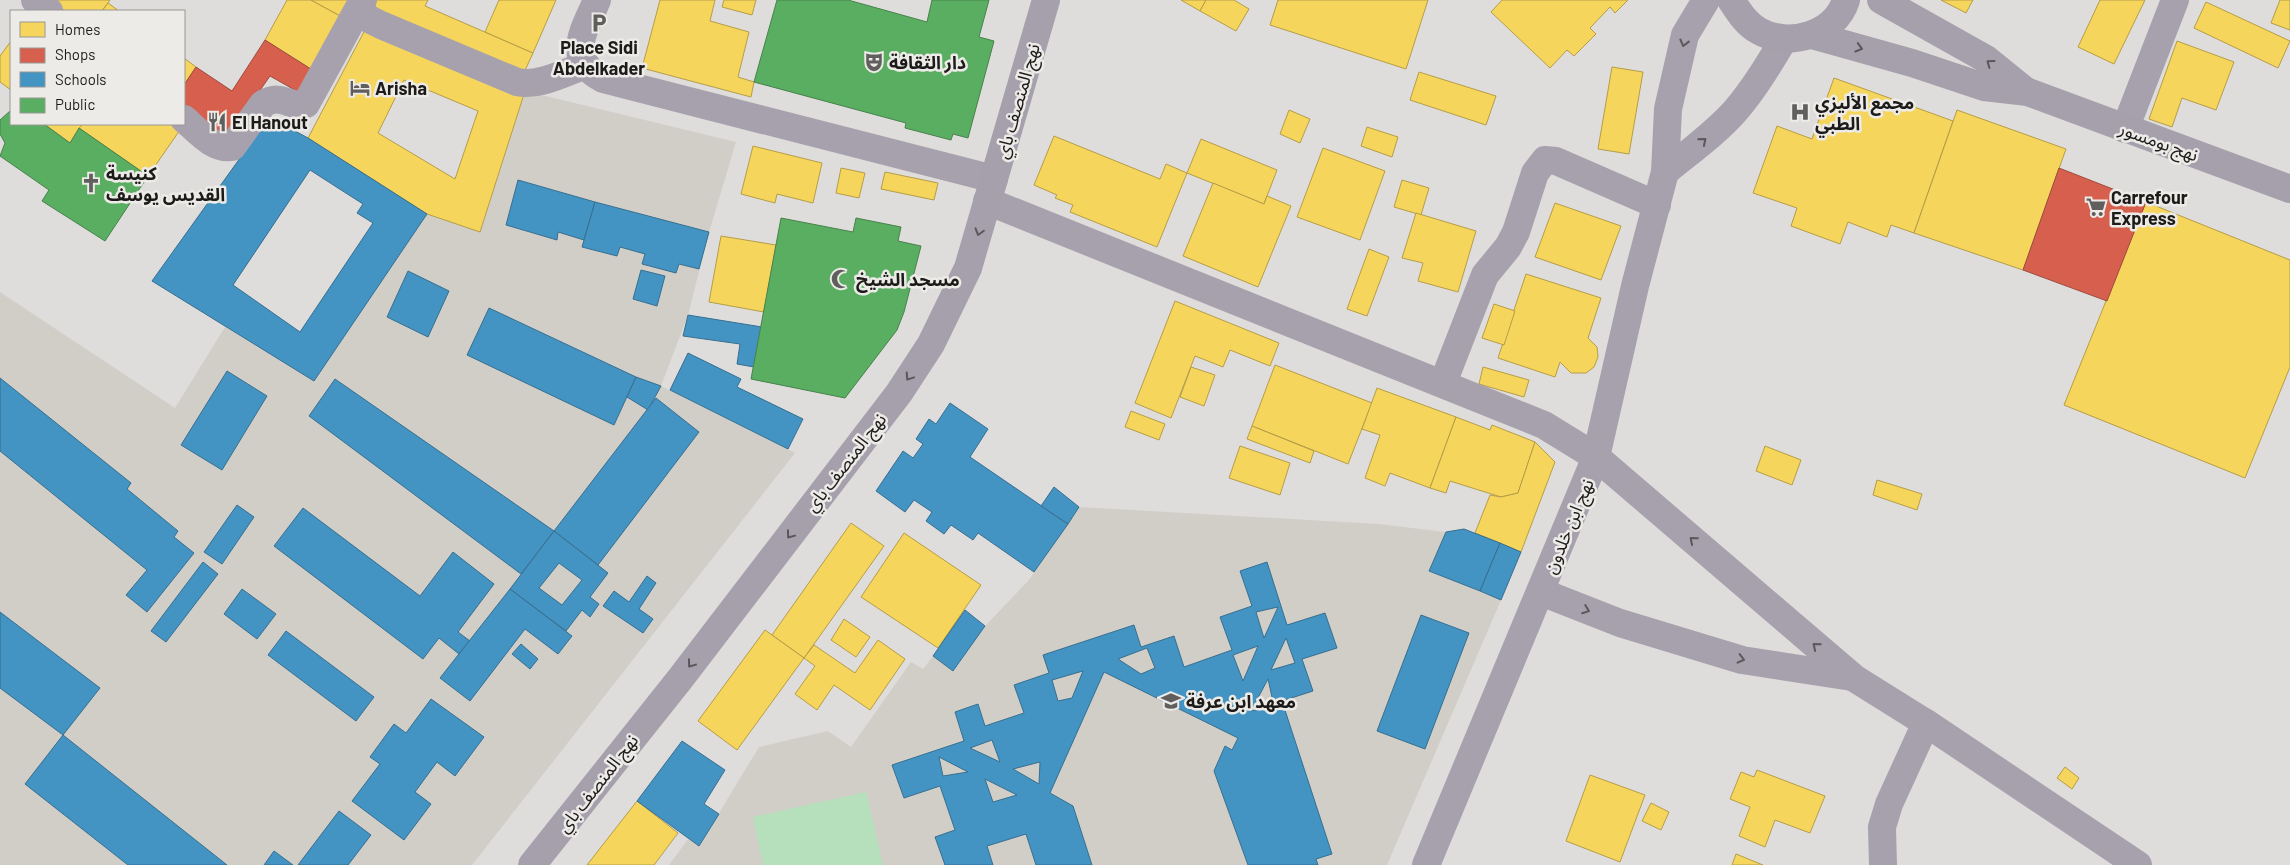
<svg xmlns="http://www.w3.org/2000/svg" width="2290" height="865" viewBox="0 0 2290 865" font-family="Barlow,'Noto Sans Arabic',sans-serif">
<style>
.built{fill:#d0cec7}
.green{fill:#b6dfbb}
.homes{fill:#f6d55c;stroke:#b59d48;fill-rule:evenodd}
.shops{fill:#d6604d;stroke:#9e4b3e}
.schools{fill:#4393c3;stroke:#376f90;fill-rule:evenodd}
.public{fill:#5aae61;stroke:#47824c}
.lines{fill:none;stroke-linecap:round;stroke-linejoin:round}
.pedestrian{stroke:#a7a1ad;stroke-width:28}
.minor{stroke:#a7a1ad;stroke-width:28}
.tertiary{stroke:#a7a1ad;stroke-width:28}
.secondary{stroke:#a5a0ac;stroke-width:28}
.oneway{stroke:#5b575c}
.oneway2{stroke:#5a575c}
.labels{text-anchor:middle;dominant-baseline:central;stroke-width:5;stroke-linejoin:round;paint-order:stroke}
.poi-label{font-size:18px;font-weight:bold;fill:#1c1b1a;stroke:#edebe7;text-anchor:start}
.street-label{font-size:18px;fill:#1c1b1a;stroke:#edebe7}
</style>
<rect width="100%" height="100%" fill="#dedddb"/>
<!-- built -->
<g class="built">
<path d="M525,91L736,142L709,232L688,315L661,386L795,453L472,865H0V292L175,408L225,327L314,381L427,214L480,232Z"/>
<path d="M1079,507L1378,524L1446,532L1429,571L1501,600L1387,865H669L688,839L699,846L759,747L828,731L851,747L911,662L923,669L933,656L954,671L985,626L1029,580Z"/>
</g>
<!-- green -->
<path class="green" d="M866,792L883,865H763L753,817Z"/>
<!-- homes -->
<g class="homes">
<path d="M57,0H110L102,11H65L55,4Z"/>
<path d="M287,0H311L344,18L314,71L265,40Z"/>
<path d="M311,0H352L344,18Z"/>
<path d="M375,0H428L425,6L533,53L522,77L370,10Z"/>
<path d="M499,0H556L533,53L485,32Z"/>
<path d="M660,0H715L710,21L749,32L738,77L754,82L751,97L642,68Z"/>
<path d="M724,0H756L752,15L722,7Z"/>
<path d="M1181,0H1206L1200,11Z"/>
<path d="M1206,0H1234L1249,9L1236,31L1200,11Z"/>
<path d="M1278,0H1428L1406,69L1270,25Z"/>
<path d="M1502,0H1628L1615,13L1610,7L1590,28L1596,34L1574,56L1567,50L1550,68L1491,12Z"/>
<path d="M1941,0H1973L1966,13Z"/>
<path d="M2100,0H2145L2114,64L2078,47Z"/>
<path d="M2280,0H2290V30L2271,23Z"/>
<path d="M2206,2L2290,41L2278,68L2194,28Z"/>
<path d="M108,3L119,11H102Z"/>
<path d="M366,28L525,91L480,232L427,214L308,138ZM404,80L478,111L455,179L378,133Z"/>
<path d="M11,41V90L0,82V56Z"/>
<path d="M2177,41L2234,62L2216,110L2182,98L2172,127L2149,119Z"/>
<path d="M184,58L196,67L184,85Z"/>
<path d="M1612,67L1643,72L1629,154L1598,149Z"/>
<path d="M1419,72L1496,96L1486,125L1410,100Z"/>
<path d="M1834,78L1953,121L1914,233L1891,225L1887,237L1848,222L1840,244L1791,226L1797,208L1753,193L1777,126L1812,139Z"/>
<path d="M1289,110L1310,119L1300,143L1280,134Z"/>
<path d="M1957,110L2066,149L2023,270L1914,233Z"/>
<path d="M44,124H84L70,143Z"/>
<path d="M83,124H171L180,130L148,176L79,128Z"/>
<path d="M1367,127L1398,137L1392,157L1361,146Z"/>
<path d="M1054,136L1160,179L1166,164L1187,173L1157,247L1070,212L1073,205L1055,198L1057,195L1034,185Z"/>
<path d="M1201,139L1277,170L1264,204L1187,173Z"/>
<path d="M753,146L822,163L813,203L777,194L775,203L741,194Z"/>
<path d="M1323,148L1385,171L1360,240L1297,217Z"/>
<path d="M841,168L865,173L859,198L836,193Z"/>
<path d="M885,172L938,183L934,200L881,189Z"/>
<path d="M1402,180L1429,188L1421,215L1394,207Z"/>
<path d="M1213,183L1264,204L1267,196L1291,206L1258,287L1183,256Z"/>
<path d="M2146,202L2290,260V367L2245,478L2064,405Z"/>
<path d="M1555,203L1621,226L1601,280L1535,257Z"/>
<path d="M1416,213L1476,231L1458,292L1418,281L1423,263L1402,258Z"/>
<path d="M721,236L776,245L764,312L709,302Z"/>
<path d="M1369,249L1389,257L1367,316L1347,309Z"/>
<path d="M1526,274L1601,298L1588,338L1597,347L1598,357L1594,367L1586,373H1571L1560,362L1555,377L1498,358Z"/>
<path d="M1175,301L1279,343L1270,366L1230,350L1223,367L1195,356L1171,418L1135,403Z"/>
<path d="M1494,304L1515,311L1504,345L1482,338Z"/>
<path d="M1275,365L1372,403L1348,464L1252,426Z"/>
<path d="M1191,367L1215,375L1204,406L1180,397Z"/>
<path d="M1483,367L1529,380L1524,397L1479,384Z"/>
<path d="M1377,388L1456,417L1430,488L1390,473L1385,486L1365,478L1380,435L1362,429Z"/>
<path d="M1131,411L1165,424L1159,440L1125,427Z"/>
<path d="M1456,417L1490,430L1492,425L1535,442L1518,493L1501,497L1450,481L1446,493L1430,488Z"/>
<path d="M1252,426L1314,451L1310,463L1247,439Z"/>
<path d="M1535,442L1555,462L1521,552L1475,533L1490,495L1501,497L1518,493Z"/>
<path d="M1240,446L1290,463L1280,495L1229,478Z"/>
<path d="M1765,446L1801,460L1792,485L1756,471Z"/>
<path d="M1877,480L1922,494L1917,510L1873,495Z"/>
<path d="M851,523L884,546L804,658L772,635Z"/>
<path d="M904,533L981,585L938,648L861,597Z"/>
<path d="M844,619L870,637L856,657L831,640Z"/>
<path d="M765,630L804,658L737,750L698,721Z"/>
<path d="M878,640L905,659L870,710L834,685L817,710L795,694L815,666L804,658L814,645L855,673Z"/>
<path d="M2065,767L2079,778L2072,789L2057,778Z"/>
<path d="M1757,770L1825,796L1810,833L1775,820L1765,847L1739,836L1750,807L1730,799L1741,772L1754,777Z"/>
<path d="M1590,775L1645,795L1620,862L1566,841Z"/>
<path d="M637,801L678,833L654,865H587Z"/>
<path d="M1651,803L1669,812L1661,830L1642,821Z"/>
<path d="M1736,854L1763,865H1732Z"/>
</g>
<!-- shops -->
<g class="shops">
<path d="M265,40L314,71L302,94L270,76L226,139L184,109V85L196,67L232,91Z"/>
<path d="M2059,168L2146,202L2107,301L2023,270Z"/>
</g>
<!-- schools -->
<g class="schools">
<path d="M280,123L308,138L427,214L314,381L152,281L263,126L273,132ZM310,170L363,204L357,213L373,223L300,332L233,285Z"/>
<path d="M518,180L595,202L584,240L558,232L557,240L506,225Z"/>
<path d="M595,202L709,232L699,269L679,264L676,273L642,264L645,254L620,247L617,256L582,247Z"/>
<path d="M641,270L665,276L657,306L633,299Z"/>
<path d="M408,271L449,291L428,337L387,317Z"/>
<path d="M489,308L636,377L614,425L467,355Z"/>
<path d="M688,315L762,327L754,367L737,364L740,344L683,336Z"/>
<path d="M688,353L741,379L737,387L803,419L788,449L670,390Z"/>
<path d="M227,371L267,396L222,470L181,445Z"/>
<path d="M636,377L661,386L648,410L627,397Z"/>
<path d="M0,378L131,483L127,489L178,531L174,537L194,553L147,612L126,595L147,570L0,451Z"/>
<path d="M335,379L554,531L521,574L309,416Z"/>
<path d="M656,398L699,432L598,565L554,531Z"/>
<path d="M950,403L988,429L970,457L1068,524L1034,572L978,533L973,540L951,525L944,534L926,521L932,512L914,500L905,512L876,491L903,451L913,458L923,444L916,439L929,419L936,424Z"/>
<path d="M1054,487L1079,507L1068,524L1041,506Z"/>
<path d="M237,505L254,517L222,564L204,552Z"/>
<path d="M303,508L420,596L453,552L494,584L458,632L470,641L459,654L439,638L423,659L274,546Z"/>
<path d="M1464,529L1500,543L1480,591L1429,571L1446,532Z"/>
<path d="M554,531L608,573L590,597L599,604L590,617L582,610L566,631L510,589ZM559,563L582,580L562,605L539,588Z"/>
<path d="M1500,543L1521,552L1501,600L1480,591Z"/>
<path d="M203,562L218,574L166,642L151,631Z"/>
<path d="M1267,562L1287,625L1325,613L1337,648L1302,659L1313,691L1282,701L1332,854L1316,859L1318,865H1248L1214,771L1225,746L1232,750L1238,738L1104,672L1050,793L1073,806L1092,865H1036L1026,834L987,846L993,865H945L935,837L955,830L940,786L904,798L892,765L964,741L955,712L978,704L985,726L1024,713L1014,685L1049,673L1043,655L1134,625L1141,647L1174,636L1184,667L1232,650L1220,617L1252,606L1240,571ZM1278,607L1264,638L1256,612ZM1286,638L1295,663L1271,670ZM1258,646L1243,681L1233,655ZM1147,648L1155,668L1141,674L1118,659ZM1083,671L1072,698L1058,701L1052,680ZM1268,679L1274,706L1251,711ZM992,740L1000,762L970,748ZM939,757L968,772L943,776ZM1040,762L1039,784L1013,769ZM985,779L1017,795L993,802Z"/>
<path d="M647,576L656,583L639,609L653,619L643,633L603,606L614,591L629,602Z"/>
<path d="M242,589L276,614L257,639L224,614Z"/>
<path d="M510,589L572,636L558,654L525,629L470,701L440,678Z"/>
<path d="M965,610L985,626L953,671L933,656Z"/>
<path d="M0,612L100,688L63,735L0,688Z"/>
<path d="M1421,615L1469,633L1425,749L1377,731Z"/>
<path d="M286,631L374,697L356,721L268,655Z"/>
<path d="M521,644L538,659L530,669L512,654Z"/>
<path d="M431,699L484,737L455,776L437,762L415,792L431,804L404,840L352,801L380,764L370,757L394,724L406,733Z"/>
<path d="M63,735L227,865H128L25,784Z"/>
<path d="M682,741L725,770L704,804L719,814L699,846L637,801Z"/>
<path d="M339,811L371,835L348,865H298Z"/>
<path d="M274,851L293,865H264Z"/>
</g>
<!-- public -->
<g class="public">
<path d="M777,0H848L927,22L932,0H989L979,37L994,41L968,138L953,134L951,140L905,128L906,123L754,82Z"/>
<path d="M10,111H11V124H44L70,143L79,128L148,176L105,241L42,201L49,190L0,156L5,143L0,134V120Z"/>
<path d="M781,218L853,232L856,218L901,227L898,241L921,246L904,312L897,330L845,398L751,379Z"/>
</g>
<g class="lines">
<!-- pedestrian -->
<g class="pedestrian">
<path d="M35,0L49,11"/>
<path d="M359,10L369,19L381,25L517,82C539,87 565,72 586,65"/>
<path d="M184,119C197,130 213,150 232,147L263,104C282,92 291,109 306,104L363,0"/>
</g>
<!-- minor -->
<g class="minor">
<path d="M597,0C584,31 564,58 603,79L994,179"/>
<path d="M2125,129L2175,0"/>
<path d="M987,201L1544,425L1596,457L1854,678L1926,723L2138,865"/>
<path d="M1443,383L1485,275L1508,247L1516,232L1535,173L1545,160L1556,161L1657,205"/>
<path d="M1541,592L1620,623L1742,660L1852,677"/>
<path d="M1883,865L1882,827L1889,804L1926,723"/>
</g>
<!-- tertiary -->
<g class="tertiary">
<path d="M1665,172C1689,152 1715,134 1736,110C1754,89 1769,64 1784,39"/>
<path d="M1426,865L1596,457L1635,286L1665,172L1668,109L1685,35L1706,0"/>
</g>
<!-- secondary -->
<g class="secondary">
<path d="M1731,0C1739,12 1746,24 1759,31C1789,48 1835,35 1846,0"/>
<path d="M1881,0L1986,59L2027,92"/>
<path d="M1812,35L1912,63L1984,87L2028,92L2290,189"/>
<path d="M532,865L680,679L899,393L931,344L968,268L1046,0"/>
</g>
</g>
<!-- one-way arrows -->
<defs><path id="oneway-chevron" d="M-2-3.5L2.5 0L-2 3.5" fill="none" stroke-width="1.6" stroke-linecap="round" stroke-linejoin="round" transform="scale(1.25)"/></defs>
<g class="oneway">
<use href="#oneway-chevron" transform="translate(1684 43) rotate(104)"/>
<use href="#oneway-chevron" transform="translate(1703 141) rotate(-40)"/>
<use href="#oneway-chevron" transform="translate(1693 540) rotate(-139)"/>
<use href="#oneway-chevron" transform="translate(1586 610) rotate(21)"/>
<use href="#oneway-chevron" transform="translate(1816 646) rotate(-140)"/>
<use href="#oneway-chevron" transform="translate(1741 659) rotate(14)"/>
</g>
<g class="oneway2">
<use href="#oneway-chevron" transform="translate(1859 48) rotate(16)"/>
<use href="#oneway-chevron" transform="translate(1990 63) rotate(-144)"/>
<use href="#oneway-chevron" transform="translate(979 232) rotate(106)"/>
<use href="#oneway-chevron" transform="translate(909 377) rotate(124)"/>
<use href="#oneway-chevron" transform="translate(790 535) rotate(127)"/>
<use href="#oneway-chevron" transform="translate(691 664) rotate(127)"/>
</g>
<!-- icons -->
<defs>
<symbol id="parking-bare" viewBox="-9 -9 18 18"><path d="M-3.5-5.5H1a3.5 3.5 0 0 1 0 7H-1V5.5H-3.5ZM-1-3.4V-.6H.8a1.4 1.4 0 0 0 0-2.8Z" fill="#605f5e" stroke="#edebe7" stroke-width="2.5" paint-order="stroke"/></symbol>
<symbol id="theatre-bare" viewBox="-9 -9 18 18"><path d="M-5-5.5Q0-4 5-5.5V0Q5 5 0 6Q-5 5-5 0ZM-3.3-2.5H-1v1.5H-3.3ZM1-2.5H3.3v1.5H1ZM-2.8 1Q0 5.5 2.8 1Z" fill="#605f5e" stroke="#edebe7" stroke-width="2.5" paint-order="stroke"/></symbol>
<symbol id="hotel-bare" viewBox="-9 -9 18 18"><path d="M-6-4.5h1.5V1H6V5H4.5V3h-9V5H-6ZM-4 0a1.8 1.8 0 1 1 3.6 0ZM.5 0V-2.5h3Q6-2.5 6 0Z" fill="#605f5e" stroke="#edebe7" stroke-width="2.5" paint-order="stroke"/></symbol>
<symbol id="hospital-bare" viewBox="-9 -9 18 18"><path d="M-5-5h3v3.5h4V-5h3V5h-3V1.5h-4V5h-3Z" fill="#605f5e" stroke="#edebe7" stroke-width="2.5" paint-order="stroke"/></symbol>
<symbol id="restaurant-bare" viewBox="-9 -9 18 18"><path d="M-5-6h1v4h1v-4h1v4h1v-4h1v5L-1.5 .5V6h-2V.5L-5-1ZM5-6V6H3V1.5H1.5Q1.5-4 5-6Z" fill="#605f5e" stroke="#edebe7" stroke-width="2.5" paint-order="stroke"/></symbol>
<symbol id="church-bare" viewBox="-9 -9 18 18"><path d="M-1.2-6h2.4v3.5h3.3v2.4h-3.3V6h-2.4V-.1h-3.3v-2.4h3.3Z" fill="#605f5e" stroke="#edebe7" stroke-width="2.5" paint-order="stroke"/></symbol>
<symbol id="supermarket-bare" viewBox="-9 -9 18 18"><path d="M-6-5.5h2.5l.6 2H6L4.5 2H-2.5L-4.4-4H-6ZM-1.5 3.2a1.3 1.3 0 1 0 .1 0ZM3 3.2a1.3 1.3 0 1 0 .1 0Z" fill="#605f5e" stroke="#edebe7" stroke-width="2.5" paint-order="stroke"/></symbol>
<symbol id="mosque-bare" viewBox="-9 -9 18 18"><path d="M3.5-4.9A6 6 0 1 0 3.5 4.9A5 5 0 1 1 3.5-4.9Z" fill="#605f5e" stroke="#edebe7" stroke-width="2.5" paint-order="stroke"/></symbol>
<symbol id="school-bare" viewBox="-9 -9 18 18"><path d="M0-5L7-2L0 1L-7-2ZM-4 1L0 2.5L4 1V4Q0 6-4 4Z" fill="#605f5e" stroke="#edebe7" stroke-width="2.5" paint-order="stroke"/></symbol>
</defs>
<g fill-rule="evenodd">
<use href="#parking-bare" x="585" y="9" width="28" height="28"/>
<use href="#theatre-bare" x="860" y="48" width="28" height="28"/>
<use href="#hotel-bare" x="346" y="74" width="28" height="28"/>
<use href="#hospital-bare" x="1786" y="98" width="28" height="28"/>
<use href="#restaurant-bare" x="203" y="108" width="28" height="28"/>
<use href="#church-bare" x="77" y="169" width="28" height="28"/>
<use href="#supermarket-bare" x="2082" y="193" width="28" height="28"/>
<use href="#mosque-bare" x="827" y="265" width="28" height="28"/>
<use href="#school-bare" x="1157" y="687" width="28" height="28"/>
</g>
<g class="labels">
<!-- poi labels -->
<g class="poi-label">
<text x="599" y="47" text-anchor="middle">Place Sidi<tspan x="599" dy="21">Abdelkader</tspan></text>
<text x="889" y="62">دار الثقافة</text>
<text x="375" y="88">Arisha</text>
<text x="1815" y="102">مجمع الأليزي<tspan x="1815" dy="21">الطبي</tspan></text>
<text x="232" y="122">El Hanout</text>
<text x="106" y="173">كنيسة<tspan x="106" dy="21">القديس يوسف</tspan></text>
<text x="2111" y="197">Carrefour<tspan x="2111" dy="21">Express</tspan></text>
<text x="856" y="279">مسجد الشيخ</text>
<text x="1186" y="701">معهد ابن عرفة</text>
</g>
<!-- street labels -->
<g class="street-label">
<text transform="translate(1017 101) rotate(-74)">نهج المنصف باي</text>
<text transform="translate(2159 141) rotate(20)">نهج بومسور</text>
<text transform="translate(845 462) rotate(-52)">نهج المنصف باي</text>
<text transform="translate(1568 526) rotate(-67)">نهج ابن خلدون</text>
<text transform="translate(597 783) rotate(-52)">نهج المنصف باي</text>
</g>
</g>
<!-- legend -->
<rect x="10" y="10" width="175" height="115" fill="#edebe7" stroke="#999895"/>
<rect x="20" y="22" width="25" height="15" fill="#f6d55c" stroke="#999895"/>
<text x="55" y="35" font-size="15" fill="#1c1b1a">Homes</text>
<rect x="20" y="48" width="25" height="15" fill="#d6604d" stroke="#999895"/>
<text x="55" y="60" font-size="15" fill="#1c1b1a">Shops</text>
<rect x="20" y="72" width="25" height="15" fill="#4393c3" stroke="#999895"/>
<text x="55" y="85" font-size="15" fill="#1c1b1a">Schools</text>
<rect x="20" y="98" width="25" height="15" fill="#5aae61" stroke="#999895"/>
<text x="55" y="110" font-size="15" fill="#1c1b1a">Public</text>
</svg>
